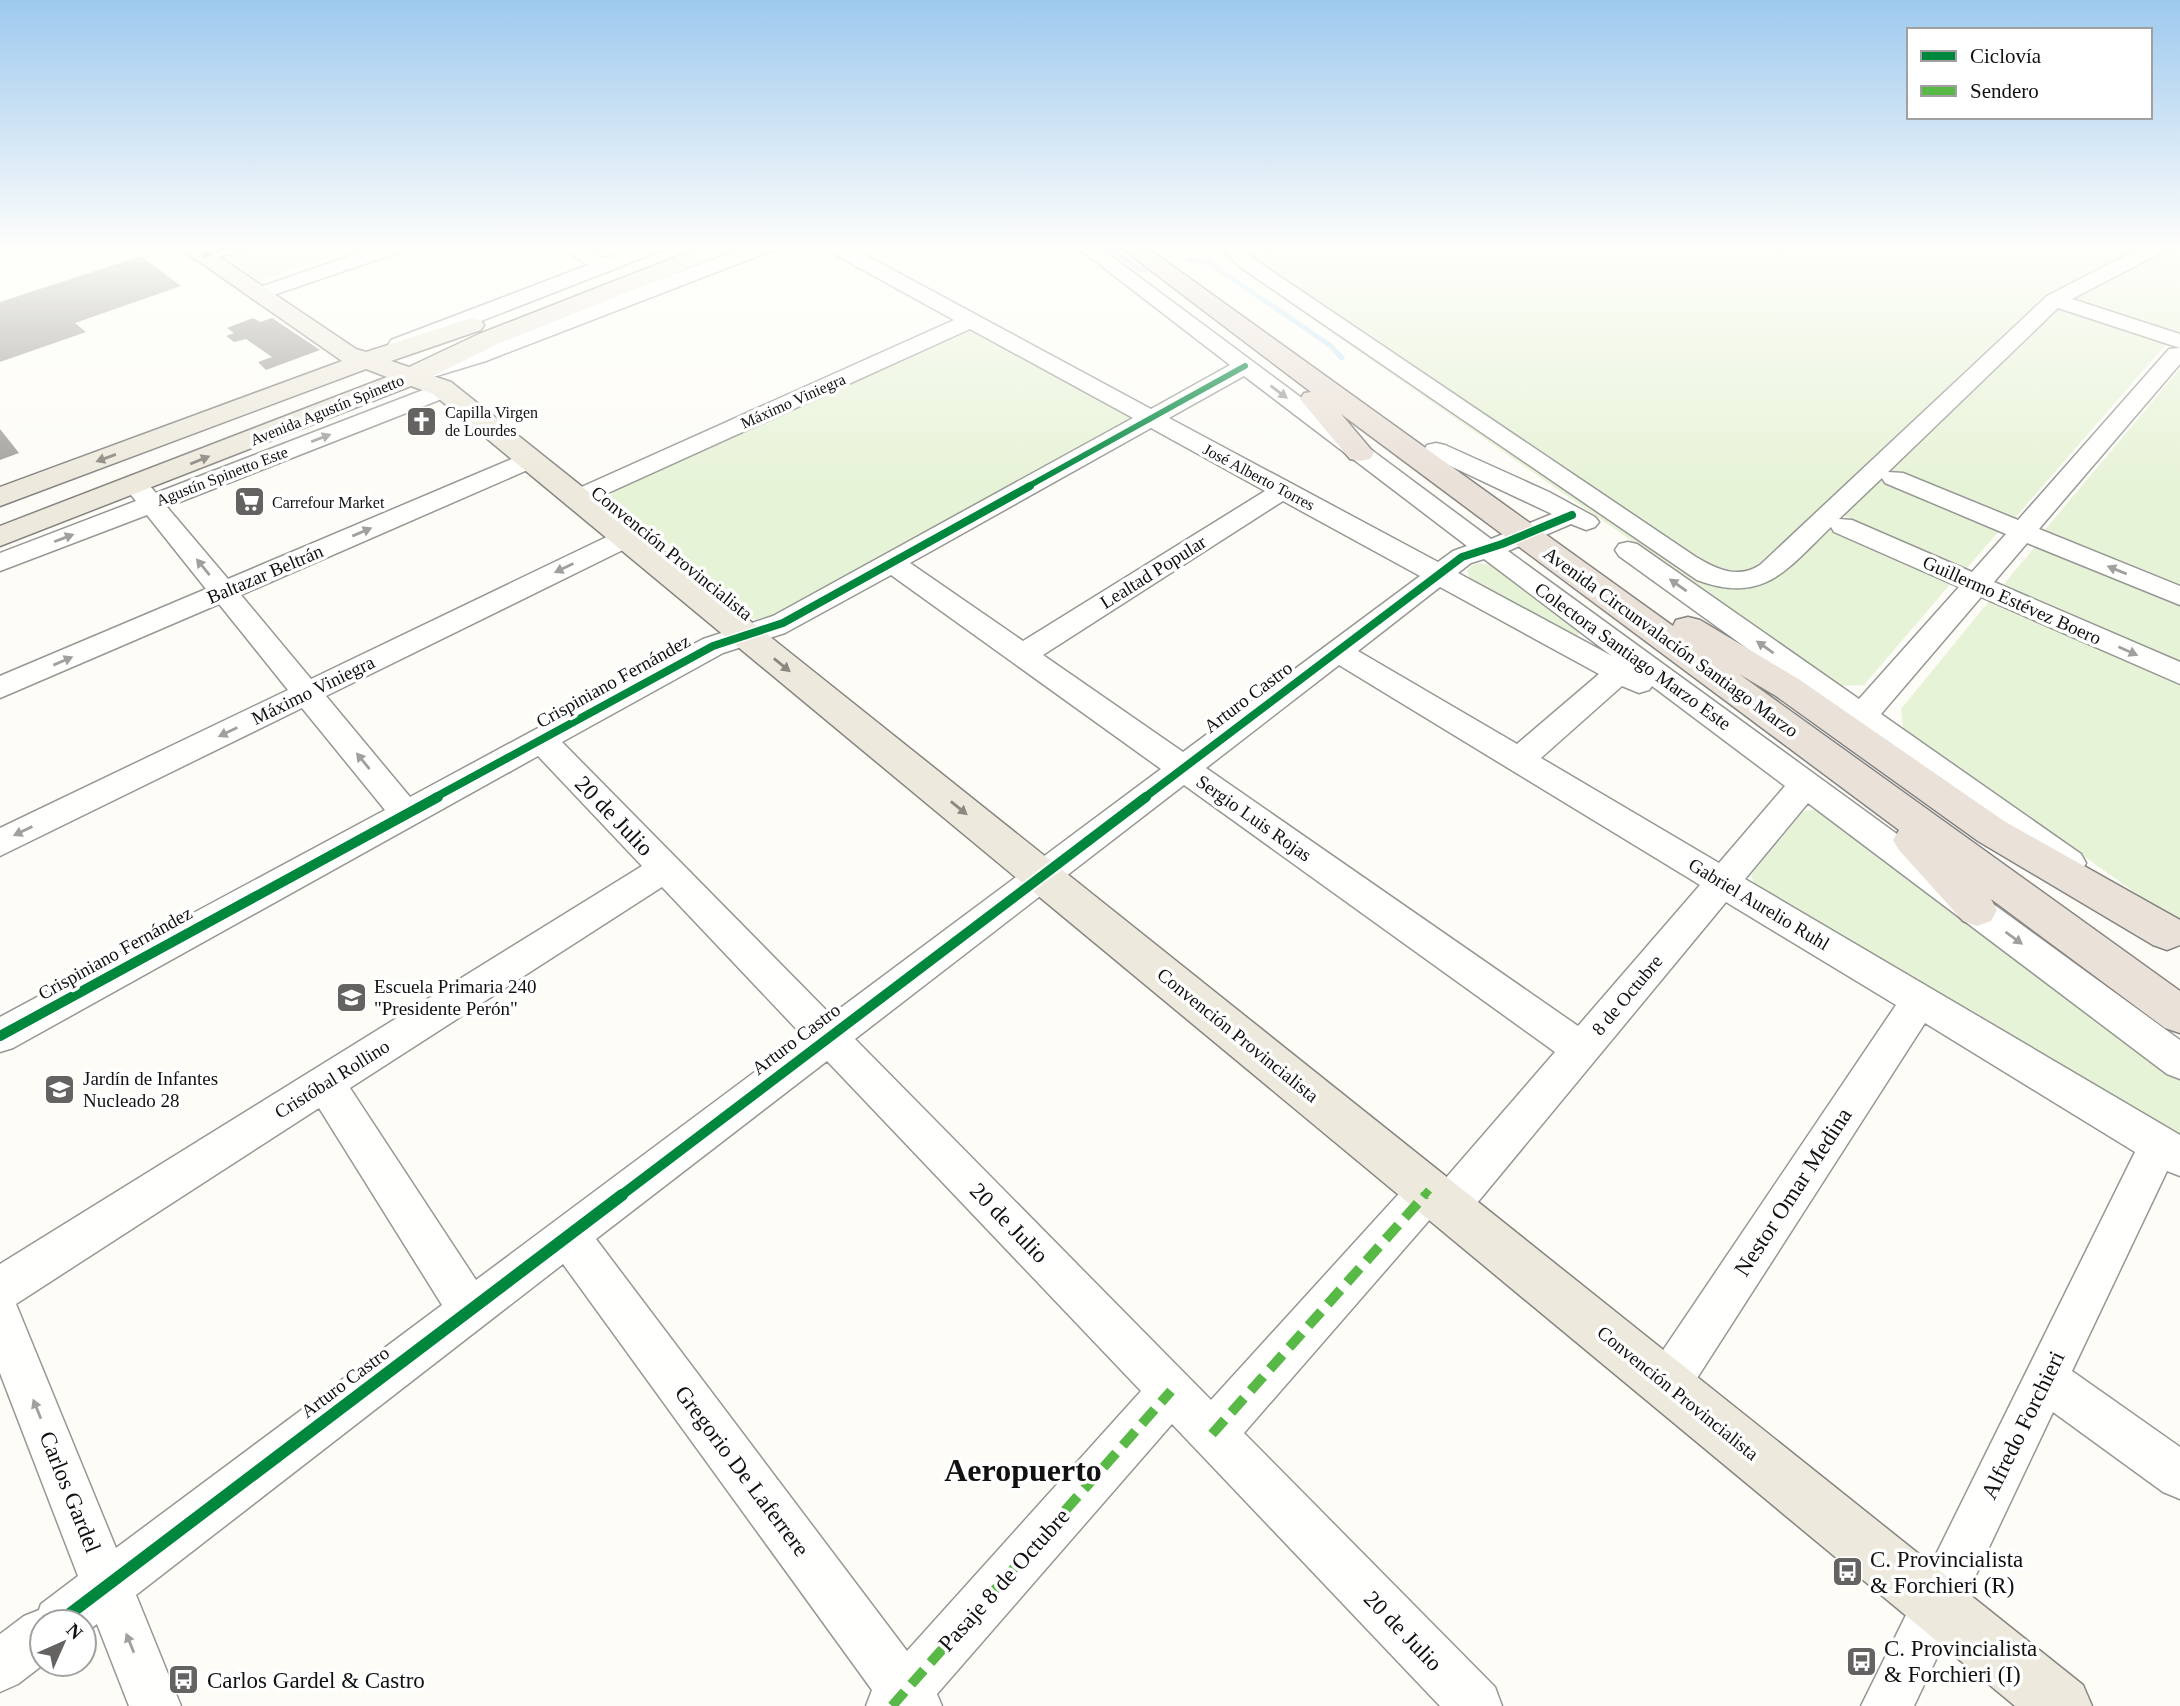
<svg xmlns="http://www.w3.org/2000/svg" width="2180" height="1706" viewBox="0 0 2180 1706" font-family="Georgia,serif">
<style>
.green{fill:#e7f3d7}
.cemetery{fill:#e9eedb}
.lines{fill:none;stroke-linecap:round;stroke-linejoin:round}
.stream{stroke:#cde8f7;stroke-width:5}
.building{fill:#a19f9c}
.minor-casing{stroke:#979795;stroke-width:3}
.major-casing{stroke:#858482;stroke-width:3}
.highway-casing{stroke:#858482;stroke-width:3}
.minor{fill:#fffffe;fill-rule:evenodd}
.major{fill:#ede9dc;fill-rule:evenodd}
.highway{fill:#eae1d8;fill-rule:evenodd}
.quiet-far2{stroke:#58b947;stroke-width:4.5;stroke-dasharray:10 4.5;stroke-linecap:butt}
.quiet-far1{stroke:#58b947;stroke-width:8;stroke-dasharray:15 8;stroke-linecap:butt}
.quiet{stroke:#58b947;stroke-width:10;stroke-dasharray:19 10;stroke-linecap:butt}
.cycleway-far3-casing{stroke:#fff;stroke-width:9}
.cycleway-far2-casing{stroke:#fff;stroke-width:11}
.cycleway-far1-casing{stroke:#fff;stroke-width:14}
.cycleway-casing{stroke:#fff;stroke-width:17}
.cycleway-far3{stroke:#00873e;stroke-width:6}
.cycleway-far2{stroke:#00873e;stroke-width:8}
.cycleway-far1{stroke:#00873e;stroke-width:10}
.cycleway{stroke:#00873e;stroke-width:12}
.oneway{fill:#a0a09f}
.oneway2{fill:#8a8881}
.labels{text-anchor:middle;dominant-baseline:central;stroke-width:7;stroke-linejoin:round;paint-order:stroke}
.far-street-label{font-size:16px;fill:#111;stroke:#fff}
.far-poi-label{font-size:16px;fill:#111;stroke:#fff;text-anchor:start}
.street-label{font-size:19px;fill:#111;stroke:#fff}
.poi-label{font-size:19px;fill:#111;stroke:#fff;text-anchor:start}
.near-street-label{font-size:23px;fill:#111;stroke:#fff}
.near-poi-label{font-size:23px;fill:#111;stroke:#fff;text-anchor:start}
.near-district-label{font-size:32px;font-weight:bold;fill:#111;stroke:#fff}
</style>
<rect width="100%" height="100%" fill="#fdfcf7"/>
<!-- green -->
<g class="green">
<path d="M1215,244H2180V347L2167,343L2014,519L1893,470L1881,480L2000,530L1966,569L1845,516L1832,528L1952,582L1864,685L1841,686L1220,255Z"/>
<path d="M966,331H975L1130,416L1132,419L780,616L760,621L750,618L606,501L615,490Z"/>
<path d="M2180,369V586L2044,531Z"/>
<path d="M2036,546L2180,605V663L2002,586Z"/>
<path d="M1480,563L1497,567L1578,630L1579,634L1574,637L1470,580L1467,571L1472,565Z"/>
<path d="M1990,600L2180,685V924L1903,729L1901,709Z"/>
<path d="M1808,810H1821L2180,1077V1142L1754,885L1751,875L1754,871L1803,812Z"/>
</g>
<!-- cemetery -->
<path class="cemetery" d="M192,244H367L251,283Z"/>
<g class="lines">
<!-- stream -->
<g class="stream">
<path d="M1105,244L1138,269L1148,270"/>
<path d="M1189,260L1208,262L1331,346L1342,358"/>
</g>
</g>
<!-- building -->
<g class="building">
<path d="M141,256L181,286L75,323L86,332L0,362V302Z"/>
<path d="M253,318L260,322L272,318L320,350L266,370L258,362L272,357L246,339L234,342L226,336L234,333L227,328Z"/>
<path d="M0,429L19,453L0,460Z"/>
</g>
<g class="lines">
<defs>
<g id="minor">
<path d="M219,244H249L246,248L202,262L195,260L192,256L195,252Z"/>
<path d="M385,244H414L411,248L265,298H251L248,294L251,290Z"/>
<path d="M556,244H580L605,259L643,244H671L668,248L407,350H391L388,345L391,340L588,265Z"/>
<path d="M754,244H782L779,248L486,361L420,381L412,379L409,374L412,369L470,351Z"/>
<path d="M820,244H845L1151,409L1230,365L1073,244H1095L1491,539L1552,514L1427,455L1424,450L1427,445L1436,443L1445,445L1549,492L1595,517L1599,522L1595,527L1586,530L1571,524L1508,551L2180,1040V1079L2167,1074L1808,803L1745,879L2180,1135V1176L2167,1171L2072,1371L2180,1447V1499L2163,1492L2053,1412L1914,1706H1861L2135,1152L1925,1023L1683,1400L1667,1407L1651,1400L1644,1384L1651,1368L1896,1005L1726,902L1463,1220L1448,1226L1433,1220L1432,1217L1244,1433L1495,1687L1502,1706H1440L1172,1424L937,1694L942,1706H866L872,1690L563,1264L136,1595L181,1706H129L97,1624L84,1634V1622H42V1664H44L18,1684L0,1692V1634L24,1616L39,1610L41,1604L78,1576L0,1373V1264L642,866L538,756L13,1048L0,1052V1017L385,810L302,708L0,856V828L288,690L219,604L0,698V676L206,589L147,515L0,571V553L136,501L126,489L130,484C143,480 148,483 156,493L436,385H452L455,390L452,395L167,507L228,579L521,455L530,453L539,455L542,460L539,465L241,595L311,679L617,532L626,530L635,532L639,538L635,544L326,696L410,797L703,639L773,616L1133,418L970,329L586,503L577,506L568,503L564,498L568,493L954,320L823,248ZM1244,376L1467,546L1453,551L1438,562L1169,418ZM1151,428L1265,491L1023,641L910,563ZM1283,501L1420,576L1183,752L1043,655ZM1484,559L1500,571L1612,656L1458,573L1471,563ZM891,575L1161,769L831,1015L562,742L723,653L785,633ZM1440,587L1599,674L1517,744L1358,651ZM1339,665L1700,885L1578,1026L1206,768ZM1622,686L1639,693L1649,690L1652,686L1785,786L1719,863L1541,758ZM1184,785L1555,1052L1445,1179L1429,1170L1415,1176L1211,1400L855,1039ZM662,887L803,1036L476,1280L350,1088ZM827,1061L1141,1391L907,1651L596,1239ZM319,1108L442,1305L116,1548L16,1304Z"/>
<path d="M1218,244H1239L1254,259L1696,557C1718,570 1738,579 1760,565L2047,296L2148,244H2173L2170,248L2072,299L2180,334V348L2058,308L1888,472L1903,473L2018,520L2169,349L2180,348V364L2039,529L2180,586V605L2027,543L1994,582L2180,662V684L1981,597L1881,714L2081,854L2086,863L2081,872L2069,876L2057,872L1619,556L1615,550L1619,544L1628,542L1637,544L1859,699L1959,587L1834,532L1831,527C1786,570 1764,605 1697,580L1240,267ZM1882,478L1885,483L2006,534L1972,572L1852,520L1839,519Z"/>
</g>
<path id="major" d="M174,244H200L356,349L366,352L472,318L481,320L484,325L481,330L391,361L409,367L479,334L709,244H740L737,249L497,344L433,376L451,382L2083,1685L2092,1706H2015L433,394L411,386L0,546V526L387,377L366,369L0,506V487L342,361Z"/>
<path id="highway" d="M1116,244H1142L1673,626L1676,620L1688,617L1700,620L1800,680L2004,821L2180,920V945L2167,950L2153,945L1978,841L1776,696L1739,674L2180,991V1033L2165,1028L1991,899L1997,910L1991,921L1977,926L1963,921L1899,850L1893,840L1899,830L1341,414L1374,453L1370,459L1360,461L1350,459L1300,399L1304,393L1311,392Z"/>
</defs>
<!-- minor casing -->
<use href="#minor" class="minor-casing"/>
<!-- major casing -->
<use href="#major" class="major-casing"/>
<!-- highway casing -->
<use href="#highway" class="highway-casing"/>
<!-- minor -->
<use href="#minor" class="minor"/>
<!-- major -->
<use href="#major" class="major"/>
<!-- highway -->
<use href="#highway" class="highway"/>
<!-- quiet-far2 -->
<path class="quiet-far2" d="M202,256L239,244"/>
<!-- quiet-far1 -->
<path class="quiet-far1" d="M1423,1197L1429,1190"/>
<!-- quiet -->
<g class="quiet">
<path d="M1212,1434L1425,1195"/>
<path d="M892,1706L1171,1391"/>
</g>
<defs>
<path id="cycleway-far3" d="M1027,487L1245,366"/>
<g id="cycleway-far2">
<path d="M434,798L713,646L783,623L1030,486"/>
<path d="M1144,798L1462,557L1502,544L1572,515"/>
</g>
<g id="cycleway-far1">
<path d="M0,1036L438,797"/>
<path d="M619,1197L1146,797"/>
</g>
<path id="cycleway" d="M59,1622L622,1195"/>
</defs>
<!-- cycleway-far3 casing -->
<use href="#cycleway-far3" class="cycleway-far3-casing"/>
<!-- cycleway-far2 casing -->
<use href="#cycleway-far2" class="cycleway-far2-casing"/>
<!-- cycleway-far1 casing -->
<use href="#cycleway-far1" class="cycleway-far1-casing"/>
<!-- cycleway casing -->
<use href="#cycleway" class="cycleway-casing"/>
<!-- cycleway-far3 -->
<use href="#cycleway-far3" class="cycleway-far3"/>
<!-- cycleway-far2 -->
<use href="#cycleway-far2" class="cycleway-far2"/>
<!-- cycleway-far1 -->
<use href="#cycleway-far1" class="cycleway-far1"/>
<!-- cycleway -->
<use href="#cycleway" class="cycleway"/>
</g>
<!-- one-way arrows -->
<defs><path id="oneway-solid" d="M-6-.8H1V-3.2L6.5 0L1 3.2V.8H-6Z" transform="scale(1.75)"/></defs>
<g class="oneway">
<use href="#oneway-solid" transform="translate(1279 392) rotate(37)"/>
<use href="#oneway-solid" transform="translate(321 438) rotate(-21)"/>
<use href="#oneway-solid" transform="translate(362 532) rotate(-23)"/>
<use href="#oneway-solid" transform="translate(64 538) rotate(-21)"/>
<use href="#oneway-solid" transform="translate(203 567) rotate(-129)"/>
<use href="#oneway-solid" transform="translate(564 568) rotate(154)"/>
<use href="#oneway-solid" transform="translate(2117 570) rotate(-158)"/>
<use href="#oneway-solid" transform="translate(1678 585) rotate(-145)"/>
<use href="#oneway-solid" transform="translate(1765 647) rotate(-145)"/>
<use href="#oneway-solid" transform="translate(2128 651) rotate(24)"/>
<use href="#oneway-solid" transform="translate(63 661) rotate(-23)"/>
<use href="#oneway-solid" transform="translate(228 732) rotate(154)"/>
<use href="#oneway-solid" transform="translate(363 761) rotate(-129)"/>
<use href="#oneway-solid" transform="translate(23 831) rotate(154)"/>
<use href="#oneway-solid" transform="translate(2014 938) rotate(36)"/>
<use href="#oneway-solid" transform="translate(37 1409) rotate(-112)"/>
<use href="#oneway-solid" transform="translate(130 1643) rotate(-112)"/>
</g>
<g class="oneway2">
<use href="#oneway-solid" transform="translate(106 458) rotate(160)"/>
<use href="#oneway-solid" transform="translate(200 460) rotate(-22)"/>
<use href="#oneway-solid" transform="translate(782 665) rotate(39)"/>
<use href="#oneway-solid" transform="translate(959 808) rotate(39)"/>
</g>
<!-- sky -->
<linearGradient id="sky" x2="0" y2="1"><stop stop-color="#9dc9ee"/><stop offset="0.51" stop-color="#fefefb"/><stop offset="1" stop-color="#fefefb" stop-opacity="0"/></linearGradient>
<rect width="2180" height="483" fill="url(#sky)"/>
<!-- icons -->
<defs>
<symbol id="church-square" viewBox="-11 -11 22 22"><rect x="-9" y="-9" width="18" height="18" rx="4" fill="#646362" stroke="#fff"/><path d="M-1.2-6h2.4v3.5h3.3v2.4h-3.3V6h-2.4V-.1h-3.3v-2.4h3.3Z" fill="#fff"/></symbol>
<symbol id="supermarket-square" viewBox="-11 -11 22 22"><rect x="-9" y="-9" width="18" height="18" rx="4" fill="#646362" stroke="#fff"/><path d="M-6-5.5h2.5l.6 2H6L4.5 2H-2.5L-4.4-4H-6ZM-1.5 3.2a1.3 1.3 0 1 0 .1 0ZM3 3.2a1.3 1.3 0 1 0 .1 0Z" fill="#fff"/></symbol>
<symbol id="school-square" viewBox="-11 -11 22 22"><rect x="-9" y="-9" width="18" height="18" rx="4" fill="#646362" stroke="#fff"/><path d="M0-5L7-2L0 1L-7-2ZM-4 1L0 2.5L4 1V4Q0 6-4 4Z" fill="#fff"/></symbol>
<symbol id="bus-square" viewBox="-11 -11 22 22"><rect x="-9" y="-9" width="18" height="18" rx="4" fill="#646362" stroke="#fff"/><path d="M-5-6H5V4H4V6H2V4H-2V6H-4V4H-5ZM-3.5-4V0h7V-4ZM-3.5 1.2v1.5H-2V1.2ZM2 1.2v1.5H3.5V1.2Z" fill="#fff"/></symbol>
</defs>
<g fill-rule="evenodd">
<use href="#church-square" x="404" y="404" width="35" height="35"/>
<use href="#supermarket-square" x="232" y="484" width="35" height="35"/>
<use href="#school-square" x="334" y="980" width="35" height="35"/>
<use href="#school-square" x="42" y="1072" width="35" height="35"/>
<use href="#bus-square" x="1830" y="1554" width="35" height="35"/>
<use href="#bus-square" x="1844" y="1644" width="35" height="35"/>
<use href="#bus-square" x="166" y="1662" width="35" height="35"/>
</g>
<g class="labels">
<!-- far-street labels -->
<g class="far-street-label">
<text transform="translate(793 401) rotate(-24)">Máximo Viniegra</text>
<text transform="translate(327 410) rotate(-22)">Avenida Agustín Spinetto</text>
<text transform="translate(222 476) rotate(-21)">Agustín Spinetto Este</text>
<text transform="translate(1259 477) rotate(28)">José Alberto Torres</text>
</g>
<!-- far-poi labels -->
<g class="far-poi-label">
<text x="445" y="412">Capilla Virgen<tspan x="445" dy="18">de Lourdes</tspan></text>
<text x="272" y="502">Carrefour Market</text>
</g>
<!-- street labels -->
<g class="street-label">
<text transform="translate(672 553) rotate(39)">Convención Provincialista</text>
<text transform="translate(1153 572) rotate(-32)">Lealtad Popular</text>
<text transform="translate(265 574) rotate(-23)">Baltazar Beltrán</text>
<text transform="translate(2012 600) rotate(24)">Guillermo Estévez Boero</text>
<text transform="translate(1671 642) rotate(36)">Avenida Circunvalación Santiago Marzo</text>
<text transform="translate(1633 656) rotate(36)">Colectora Santiago Marzo Este</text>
<text transform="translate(613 681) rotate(-29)">Crispiniano Fernández</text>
<text transform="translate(313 690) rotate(-26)">Máximo Viniegra</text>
<text transform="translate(1248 697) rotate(-37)">Arturo Castro</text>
<text transform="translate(1254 818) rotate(35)">Sergio Luis Rojas</text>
<text transform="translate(1759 904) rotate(31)">Gabriel Aurelio Ruhl</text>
<text transform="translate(115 953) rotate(-29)">Crispiniano Fernández</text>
<text transform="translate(1627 995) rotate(-50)">8 de Octubre</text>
<text transform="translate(1238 1035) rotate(39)">Convención Provincialista</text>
<text transform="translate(796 1039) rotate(-37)">Arturo Castro</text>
<text transform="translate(332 1079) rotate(-32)">Cristóbal Rollino</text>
<text transform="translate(345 1382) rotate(-37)">Arturo Castro</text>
<text transform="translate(1678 1393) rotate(39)">Convención Provincialista</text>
</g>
<!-- poi labels -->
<g class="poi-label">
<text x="374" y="986">Escuela Primaria 240<tspan x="374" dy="22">"Presidente Perón"</tspan></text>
<text x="83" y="1078">Jardín de Infantes<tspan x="83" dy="22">Nucleado 28</tspan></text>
</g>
<!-- near-street labels -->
<g class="near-street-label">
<text transform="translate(614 816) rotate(46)">20 de Julio</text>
<text transform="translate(1793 1192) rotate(-57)">Nestor Omar Medina</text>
<text transform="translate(1009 1223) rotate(46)">20 de Julio</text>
<text transform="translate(2023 1425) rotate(-64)">Alfredo Forchieri</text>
<text transform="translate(742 1471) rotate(53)">Gregorio De Laferrere</text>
<text transform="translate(70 1492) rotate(68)">Carlos Gardel</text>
<text transform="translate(1004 1580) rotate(-48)">Pasaje 8 de Octubre</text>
<text transform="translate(1403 1631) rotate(46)">20 de Julio</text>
</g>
<!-- near-poi labels -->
<g class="near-poi-label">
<text x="1870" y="1559">C. Provincialista<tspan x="1870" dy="26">&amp; Forchieri (R)</tspan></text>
<text x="1884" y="1648">C. Provincialista<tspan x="1884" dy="26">&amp; Forchieri (I)</tspan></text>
<text x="207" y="1680">Carlos Gardel &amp; Castro</text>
</g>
<!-- near-district labels -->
<g class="near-district-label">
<text x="1023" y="1470">Aeropuerto</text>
</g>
</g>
<!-- legend -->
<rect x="1907" y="28" width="245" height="91" fill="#ffffff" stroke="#a0a0a0" stroke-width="2"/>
<rect x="1921" y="51" width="35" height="10" fill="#00873e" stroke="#a0a0a0" stroke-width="2"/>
<text x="1970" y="63" font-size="21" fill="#111111">Ciclovía</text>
<rect x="1921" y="86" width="35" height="10" fill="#58b947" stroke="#a0a0a0" stroke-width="2"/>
<text x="1970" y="98" font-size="21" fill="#111111">Sendero</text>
<!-- north arrow -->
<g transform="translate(63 1643) rotate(45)"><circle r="33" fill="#ffffff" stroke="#a0a0a0" stroke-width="2"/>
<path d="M0-5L12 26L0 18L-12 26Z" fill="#646362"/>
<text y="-10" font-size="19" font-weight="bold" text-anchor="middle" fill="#111111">N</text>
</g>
</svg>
